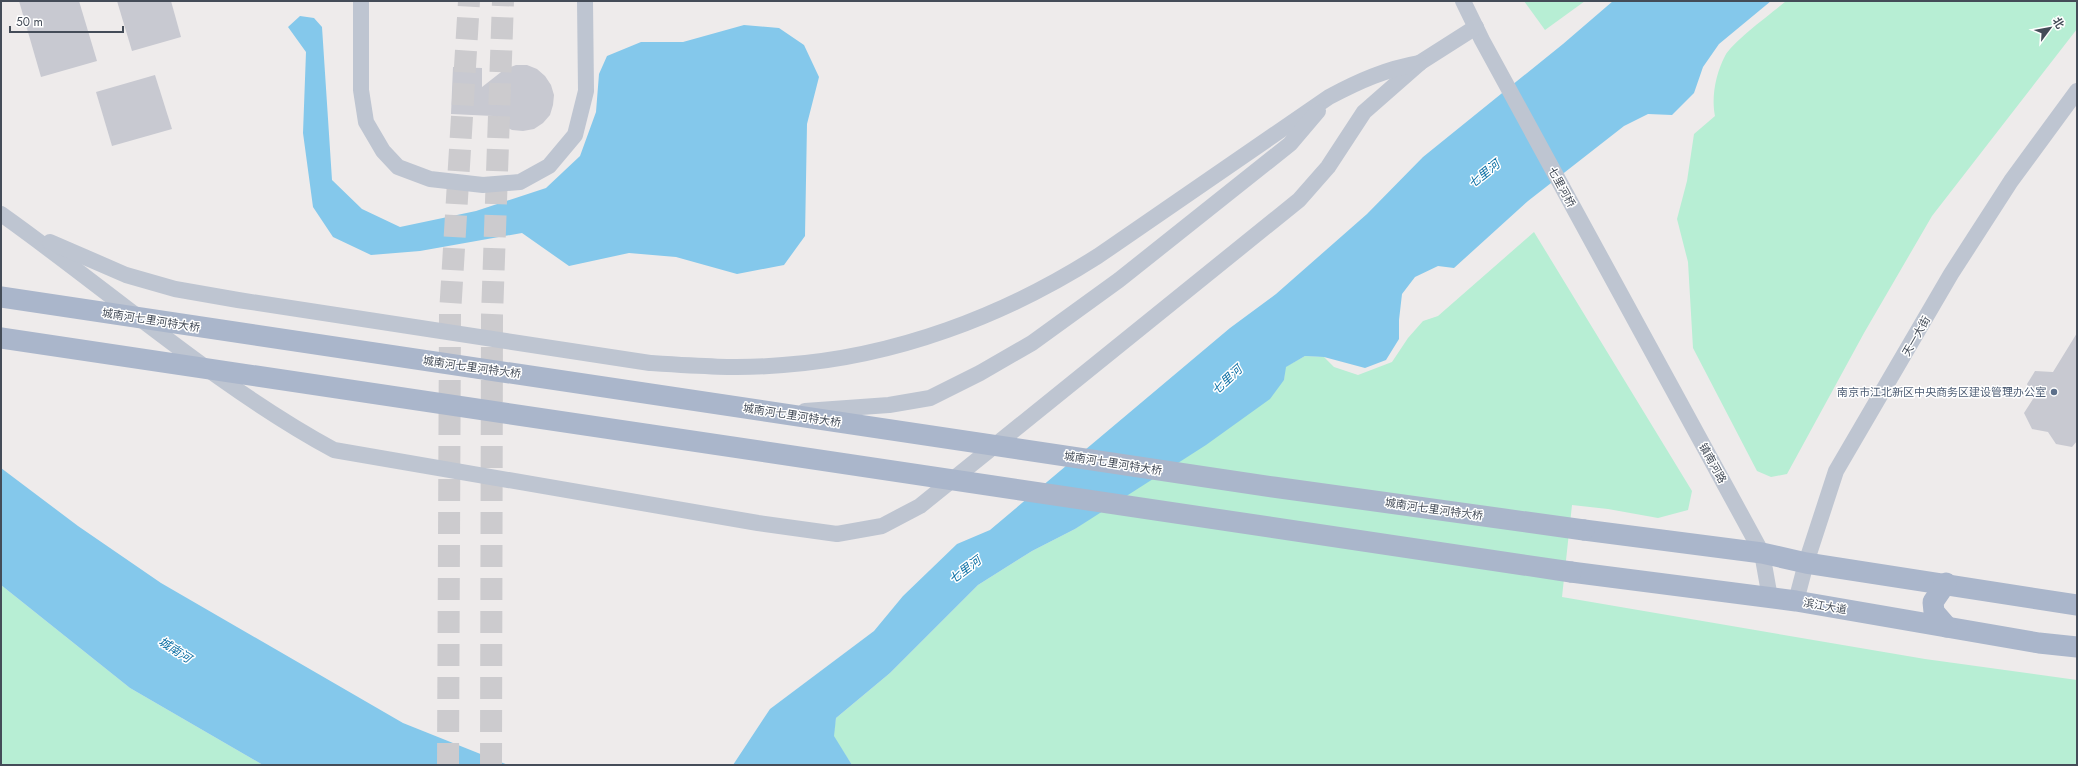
<svg xmlns="http://www.w3.org/2000/svg" width="2078" height="766" viewBox="0 0 2078 766" font-family="Jost,'Noto Sans SC',sans-serif">
<style>
.green{fill:#b7eed4}
.water{fill:#84c8eb}
.building{fill:#c8c9d1}
.lines{fill:none;stroke-linecap:round;stroke-linejoin:round}
.highway-tunnel{stroke:#cccbce;stroke-width:22;stroke-dasharray:22 11;stroke-linecap:butt}
.minor{stroke:#bec5d1;stroke-width:16}
.major{stroke:#aab6cb;stroke-width:21}
.major-bridge{stroke:#aab6cb;stroke-width:21}
.service-dot{fill:#5c6f8a;stroke:#fff;stroke-width:1.5}
.labels{text-anchor:middle;dominant-baseline:central;stroke-width:3;stroke-linejoin:round;paint-order:stroke}
.street-label{font-size:11px;fill:#444c58;stroke:#fff}
.service-label{font-size:11px;fill:#4e5e75;stroke:#fff;text-anchor:end}
.water-label{font-size:12px;font-style:italic;fill:#0b6fa4;stroke:#fff}
</style>
<rect width="100%" height="100%" fill="#eeebeb"/>
<!-- green -->
<g class="green">
<path d="M1524,1H1585L1545,30Z"/>
<path d="M1786,1H2077V29L1932,216L1864,333L1787,474L1771,477L1757,471L1693,348L1688,262L1677,219L1687,181L1694,134L1715,116C1711,97 1716,73 1725,56C1732,42 1772,13 1786,1Z"/>
<path d="M1534,232L1692,491L1688,510L1658,518L1608,509L1572,505L1562,597L1925,659L2077,680V765H852L833,736L836,718L890,673L978,585L1032,551L1075,529L1284,380L1285,367L1305,356L1324,357L1334,367L1358,375L1392,362L1408,338L1423,321L1438,316Z"/>
<path d="M1,585L130,688L263,765H1Z"/>
</g>
<!-- water -->
<g class="water">
<path d="M1613,1H1771L1719,44L1703,67L1694,93L1672,115L1648,114L1624,126L1528,201L1454,268L1438,266L1415,277L1402,294L1399,320V339L1386,360L1365,368L1324,357L1305,356L1286,367L1284,380L1270,399L1206,445L1075,529L1032,551L978,585L890,673L836,718L834,736L852,765H733L770,709L874,631L903,596L957,544L990,530L1230,328L1276,294L1367,214L1423,157L1563,44Z"/>
<path d="M300,16L314,18L322,27L332,180L362,209L400,227L476,211L546,188L580,156L596,112L599,74L607,56L641,42H683L744,25L779,28L804,45L819,77L807,124L805,236L784,265L737,274L676,257L629,253L569,266L522,233L420,251L371,255L333,237L313,207L303,133L306,52L288,27Z"/>
<path d="M1,468L78,526L161,583L403,723L508,765H263L130,688L1,585Z"/>
</g>
<!-- building -->
<g class="building">
<path d="M19,1H79L97,61L41,77Z"/>
<path d="M117,1H171L181,37L132,51Z"/>
<path d="M516,65H527L537,69L545,76L551,85L554,95L553,105L550,115L543,123L534,129L523,131L512,130L502,125L493,116L451,114L453,67L482,68V87L505,69Z"/>
<path d="M155,75L172,129L112,146L96,92Z"/>
<path d="M2077,333V441L2072,447L2056,444L2048,432L2032,429L2024,413L2033,399L2027,384L2035,371L2053,372Z"/>
</g>
<g class="lines">
<!-- highway-tunnel -->
<g class="highway-tunnel">
<path d="M448,765L450,314L469,1"/>
<path d="M491,765L492,316L503,1"/>
</g>
<!-- minor -->
<g class="minor">
<path d="M361,1V90L366,122L383,151L398,167L430,179L483,185L520,182L549,166L575,135L586,91L585,1"/>
<path d="M1463,1L1482,40L1762,553L1770,598"/>
<path d="M1,214C111,292 216,386 334,450L758,523L837,534L882,526L920,506L1299,200L1328,167L1364,112L1421,62L1476,27"/>
<path d="M50,242L126,275L175,289L238,300L650,363C695,366 739,369 783,365C895,357 1004,316 1098,256L1329,97C1359,81 1386,69 1420,63"/>
<path d="M805,411L889,405L930,398L980,373L1032,343L1119,280L1290,144L1318,111"/>
<path d="M1796,601L1806,563L1836,471L1951,274L2011,181L2077,91"/>
</g>
<!-- major -->
<g class="major">
<path d="M1584,530L1762,553L1806,563L2077,605"/>
<path d="M1571,572L1796,601L2039,643L2077,647"/>
<path d="M1946,583L1933,602L1934,612L1947,627"/>
</g>
<!-- major-bridge -->
<g class="major-bridge">
<path d="M1,297L1273,487L1584,530"/>
<path d="M1,338L1571,572"/>
</g>
</g>
<!-- markers -->
<circle class="service-dot" cx="2054" cy="392" r="4"/>
<g class="labels">
<!-- street labels -->
<g class="street-label">
<text transform="translate(1562 187) rotate(61)">七里河桥</text>
<text transform="translate(151 320) rotate(9)">城南河七里河特大桥</text>
<text transform="translate(1916 336) rotate(-60)">天一大街</text>
<text transform="translate(472 367) rotate(8)">城南河七里河特大桥</text>
<text transform="translate(792 415) rotate(9)">城南河七里河特大桥</text>
<text transform="translate(1113 463) rotate(9)">城南河七里河特大桥</text>
<text transform="translate(1713 463) rotate(61)">镇南河路</text>
<text transform="translate(1434 509) rotate(8)">城南河七里河特大桥</text>
<text transform="translate(1825 606) rotate(10)">滨江大道</text>
</g>
<!-- service labels -->
<g class="service-label">
<text x="2046" y="392">南京市江北新区中央商务区建设管理办公室</text>
</g>
<!-- water labels -->
<g class="water-label">
<text transform="translate(1484 174) rotate(-39)">七里河</text>
<text transform="translate(1227 380) rotate(-43)">七里河</text>
<text transform="translate(965 570) rotate(-37)">七里河</text>
<text transform="translate(175 650) rotate(33)">城南河</text>
</g>
</g>
<!-- border -->
<rect width="2078" height="766" fill="none" stroke="#444c58" stroke-width="4"/>
<!-- north arrow -->
<g transform="translate(2050 28) rotate(58)" stroke="#ffffff" stroke-width="3" paint-order="stroke">
<path d="M0-3L7 15L0 10L-7 15Z" fill="#444c58"/>
<text y="-6" font-size="11" font-weight="bold" text-anchor="middle" fill="#444c58">北</text>
</g>
<!-- scale -->
<path d="M10 26v6h113v-6" fill="none" stroke="#444c58" stroke-width="2"/>
<text x="16" y="26" font-size="12" fill="#444c58" stroke="#ffffff" stroke-width="3" paint-order="stroke">50 m</text>
</svg>
